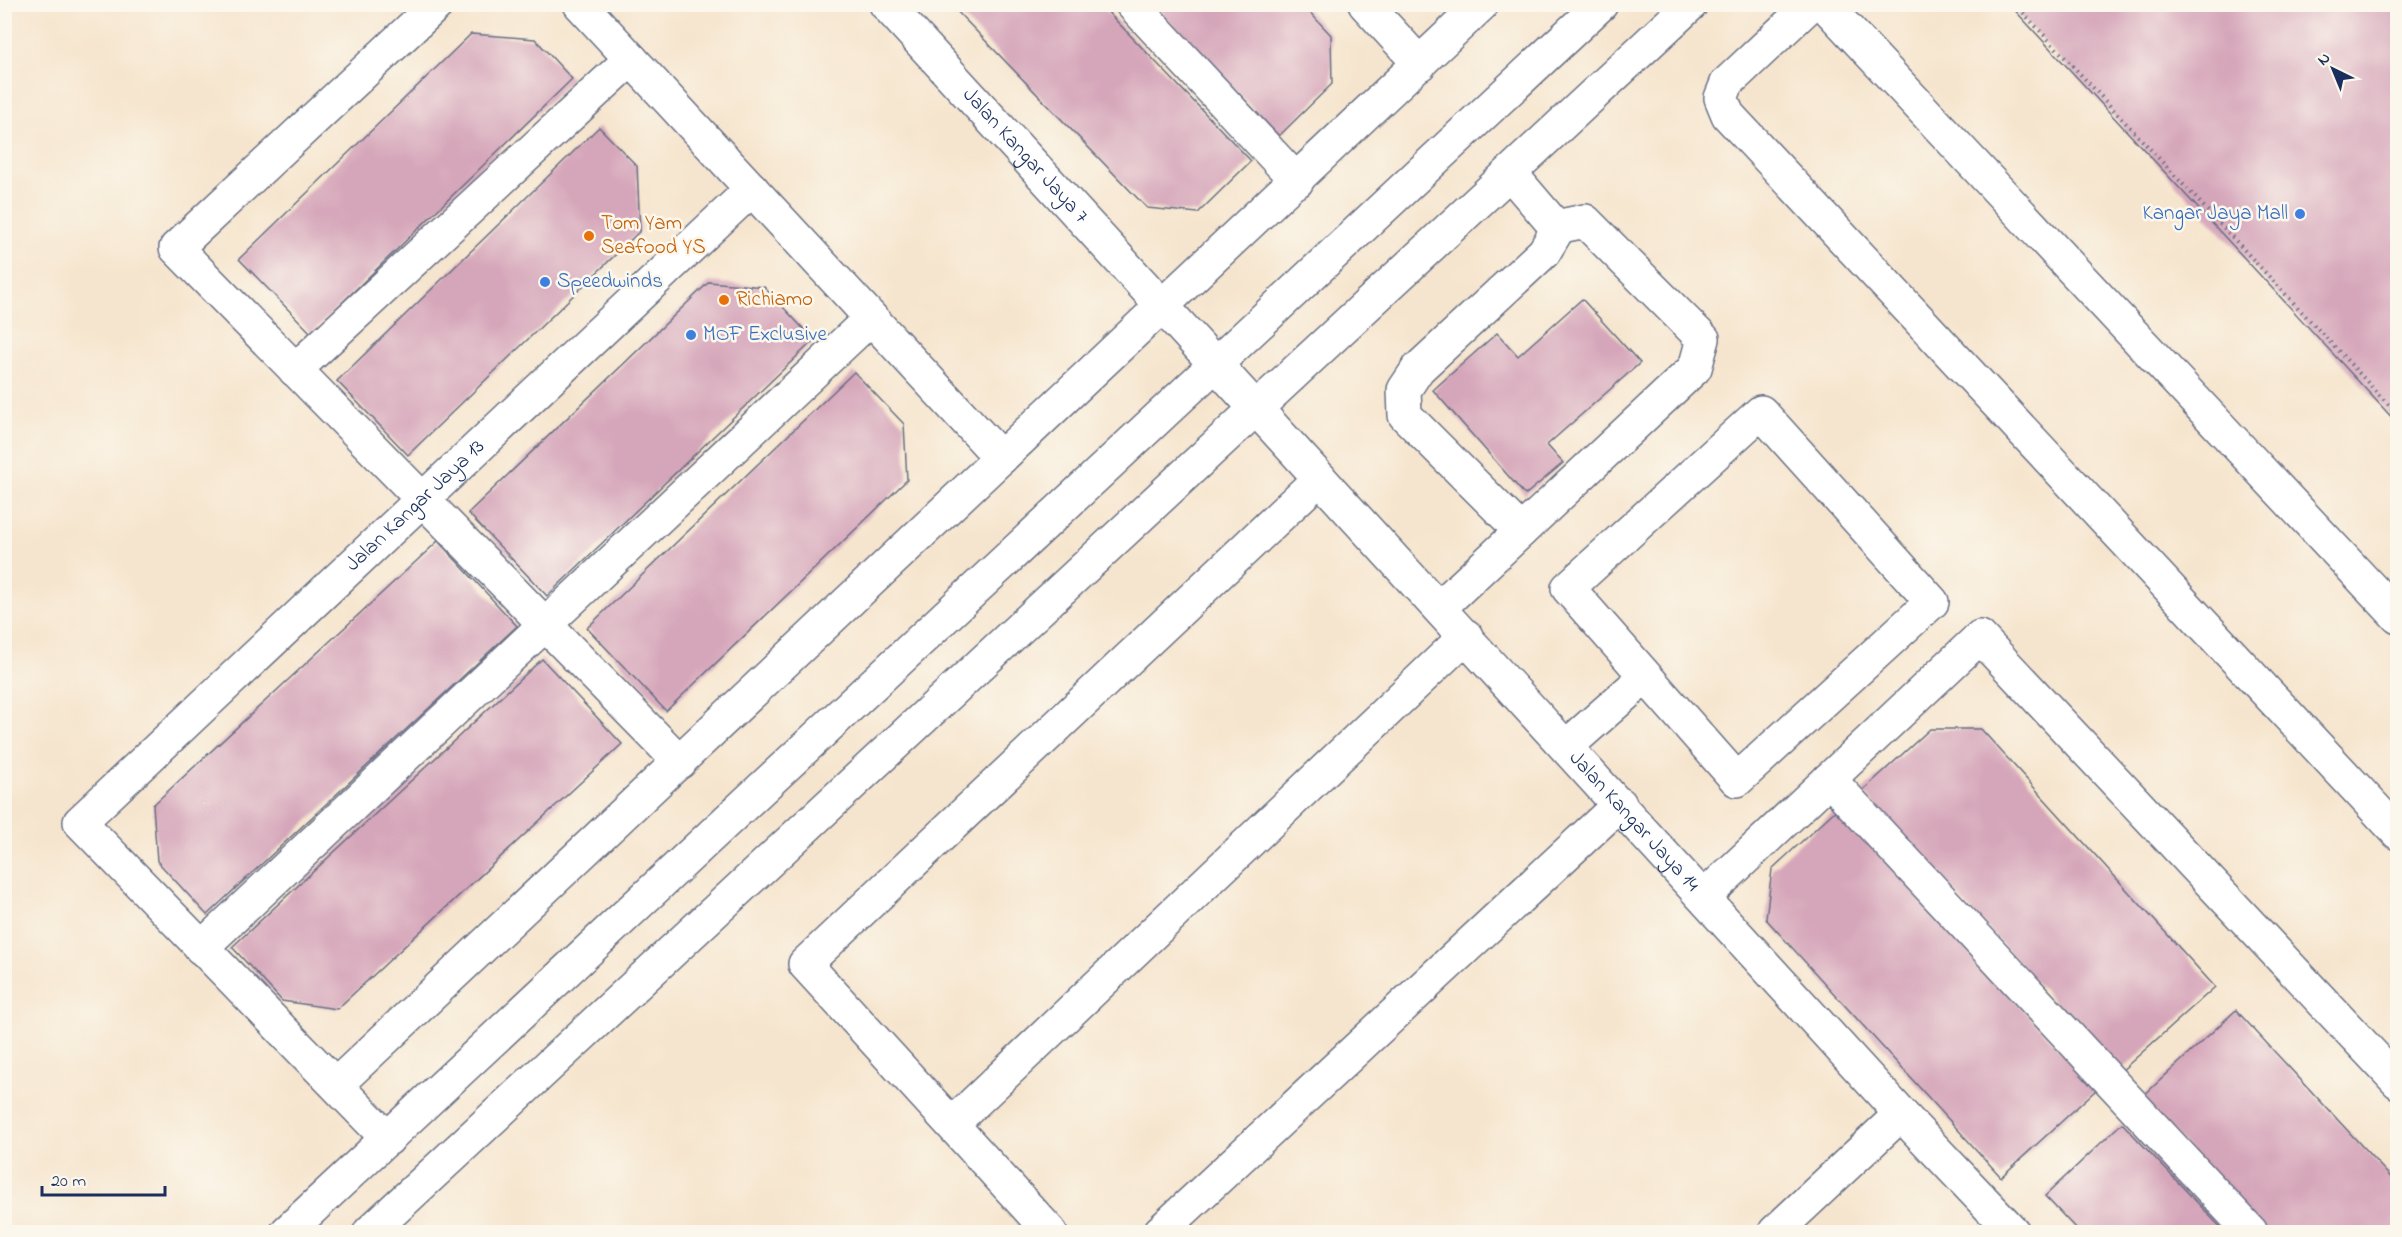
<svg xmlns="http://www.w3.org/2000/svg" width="2402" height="1237" viewBox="0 0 2402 1237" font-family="'Indie Flower',sans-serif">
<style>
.building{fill:#d5a5b9}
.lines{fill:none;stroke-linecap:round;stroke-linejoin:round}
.minor-casing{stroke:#686f85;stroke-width:36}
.path{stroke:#686f85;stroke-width:4;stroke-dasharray:1.5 4.5;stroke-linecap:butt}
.minor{stroke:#fff;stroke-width:33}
.shop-dot{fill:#3f7fe0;stroke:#fbf7ec;stroke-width:2}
.food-dot{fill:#e8710a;stroke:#fbf7ec;stroke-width:2}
.labels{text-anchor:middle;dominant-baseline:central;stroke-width:5;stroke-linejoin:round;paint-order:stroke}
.street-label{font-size:21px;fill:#1b2f5e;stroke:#fbf7ec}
.shop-label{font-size:21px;fill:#366cbe;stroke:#fbf7ec;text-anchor:start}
.food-label{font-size:21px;fill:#c56008;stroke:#fbf7ec;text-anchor:start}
</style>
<rect width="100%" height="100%" fill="#fbf7ec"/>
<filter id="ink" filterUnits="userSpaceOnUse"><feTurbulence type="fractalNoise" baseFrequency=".0167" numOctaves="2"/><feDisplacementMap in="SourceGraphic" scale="12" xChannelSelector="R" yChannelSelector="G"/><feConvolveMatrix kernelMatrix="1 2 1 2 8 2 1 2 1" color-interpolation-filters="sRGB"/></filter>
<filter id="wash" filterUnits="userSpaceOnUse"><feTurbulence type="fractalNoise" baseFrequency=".008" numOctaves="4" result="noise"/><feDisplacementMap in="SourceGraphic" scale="24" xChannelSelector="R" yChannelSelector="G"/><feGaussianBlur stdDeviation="1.35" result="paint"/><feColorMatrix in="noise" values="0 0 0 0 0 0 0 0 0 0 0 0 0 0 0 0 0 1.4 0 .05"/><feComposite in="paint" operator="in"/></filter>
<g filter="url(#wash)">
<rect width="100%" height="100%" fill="#f6e5ce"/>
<g id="blocks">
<!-- building -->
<g class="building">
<path d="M1153,4H1302L1331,35L1332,84L1279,136Z"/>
<path d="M2009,4H2398V424Z"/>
<path d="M951,5H1101L1251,161L1198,213L1147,208Z"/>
<path d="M471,34L535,39L572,79L311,333L239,259Z"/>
<path d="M599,127L637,166L640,231L408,455L337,381Z"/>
<path d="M709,282L764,287L814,340L547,596L468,513Z"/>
<path d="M1582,299L1640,363L1547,445L1563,463L1525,495L1433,390L1497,333L1518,356Z"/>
<path d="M854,372L904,424L907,480L666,711L587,628Z"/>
<path d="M438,541L517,626L207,915L157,861L153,805Z"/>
<path d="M542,659L622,744L337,1009L282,1001L232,947Z"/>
<path d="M1930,729H1981L2215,987L2119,1073L1862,791Z"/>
<path d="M1839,807L2096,1090L2001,1177L1766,919L1772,869Z"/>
<path d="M2236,1010L2398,1185V1232H2265L2141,1098Z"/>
<path d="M2122,1123L2225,1232H2079L2045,1196Z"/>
</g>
</g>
</g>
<g filter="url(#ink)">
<use href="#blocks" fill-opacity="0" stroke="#686f85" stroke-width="1.5"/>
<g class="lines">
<defs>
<g id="minor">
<path d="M437,4L176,248L680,762"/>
<path d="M580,4L1001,458"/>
<path id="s1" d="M886,4L1901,1114L2013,1232"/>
<path d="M1132,4L1297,181"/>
<path d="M1365,4L1420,64"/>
<path d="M1811,4L1727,83L1721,98L1728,115L2398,833"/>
<path d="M1824,4L2398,617"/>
<path d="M295,370L631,59"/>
<path d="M1761,412L1932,602L1737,780L1568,588Z"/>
<path d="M1521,531L1405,415L1404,390L1418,369L1544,252L1559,227"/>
<path d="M1439,608L1695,368L1703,339L1585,221L1556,227L1510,173"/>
<path d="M1567,746L1645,677"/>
<path d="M1829,779L2251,1232"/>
<path d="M1704,897L1980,637L2398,1082"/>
<path d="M201,948L871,318"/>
<path d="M337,1084L1482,4"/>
<path d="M952,1124L1466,636"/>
<path id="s2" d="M388,1139L80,822L752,189"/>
<path d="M287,1232L1601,4"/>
<path d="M370,1232L1691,4"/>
<path d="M1050,1232L805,964L1320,478"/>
<path d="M1160,1232L1620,804"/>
<path d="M1775,1232L1901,1114"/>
</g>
</defs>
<!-- minor casing -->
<use href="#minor" class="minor-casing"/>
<!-- path -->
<path class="path" d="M2015,4L2398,415"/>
<!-- minor -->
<use href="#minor" class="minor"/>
</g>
</g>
<!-- markers -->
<g class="shop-dot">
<circle cx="2300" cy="214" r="6"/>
<circle cx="545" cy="282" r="6"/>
<circle cx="691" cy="335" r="6"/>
</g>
<g class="food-dot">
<circle cx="589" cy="236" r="6"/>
<circle cx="724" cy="300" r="6"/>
</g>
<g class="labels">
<!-- street labels -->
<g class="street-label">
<text stroke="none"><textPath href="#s1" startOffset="206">Jalan Kangar Jaya 7</textPath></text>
<text stroke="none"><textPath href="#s2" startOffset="903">Jalan Kangar Jaya 13</textPath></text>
<text stroke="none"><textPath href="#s1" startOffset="1108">Jalan Kangar Jaya 14</textPath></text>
</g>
<!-- shop labels -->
<g class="shop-label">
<text x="2288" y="214" text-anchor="end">Kangar Jaya Mall</text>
<text x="557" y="282">Speedwinds</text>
<text x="703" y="335">MOF Exclusive</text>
</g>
<!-- food labels -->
<g class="food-label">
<text x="601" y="224">Tom Yam<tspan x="601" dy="24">Seafood YS</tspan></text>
<text x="736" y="300">Richiamo</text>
</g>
</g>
<!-- margin -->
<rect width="2402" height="1237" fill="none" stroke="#fbf7ec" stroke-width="24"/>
<!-- north arrow -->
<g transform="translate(2333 69) rotate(317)" stroke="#fbf7ec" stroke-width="4.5" paint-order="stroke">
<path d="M0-4.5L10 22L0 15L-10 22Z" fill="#1b2f5e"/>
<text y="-9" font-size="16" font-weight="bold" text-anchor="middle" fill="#1b2f5e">N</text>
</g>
<!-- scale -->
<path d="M42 1186v9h123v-9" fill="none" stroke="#1b2f5e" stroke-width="3"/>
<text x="51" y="1186" font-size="18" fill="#1b2f5e" stroke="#fbf7ec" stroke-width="4.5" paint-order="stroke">20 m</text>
</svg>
